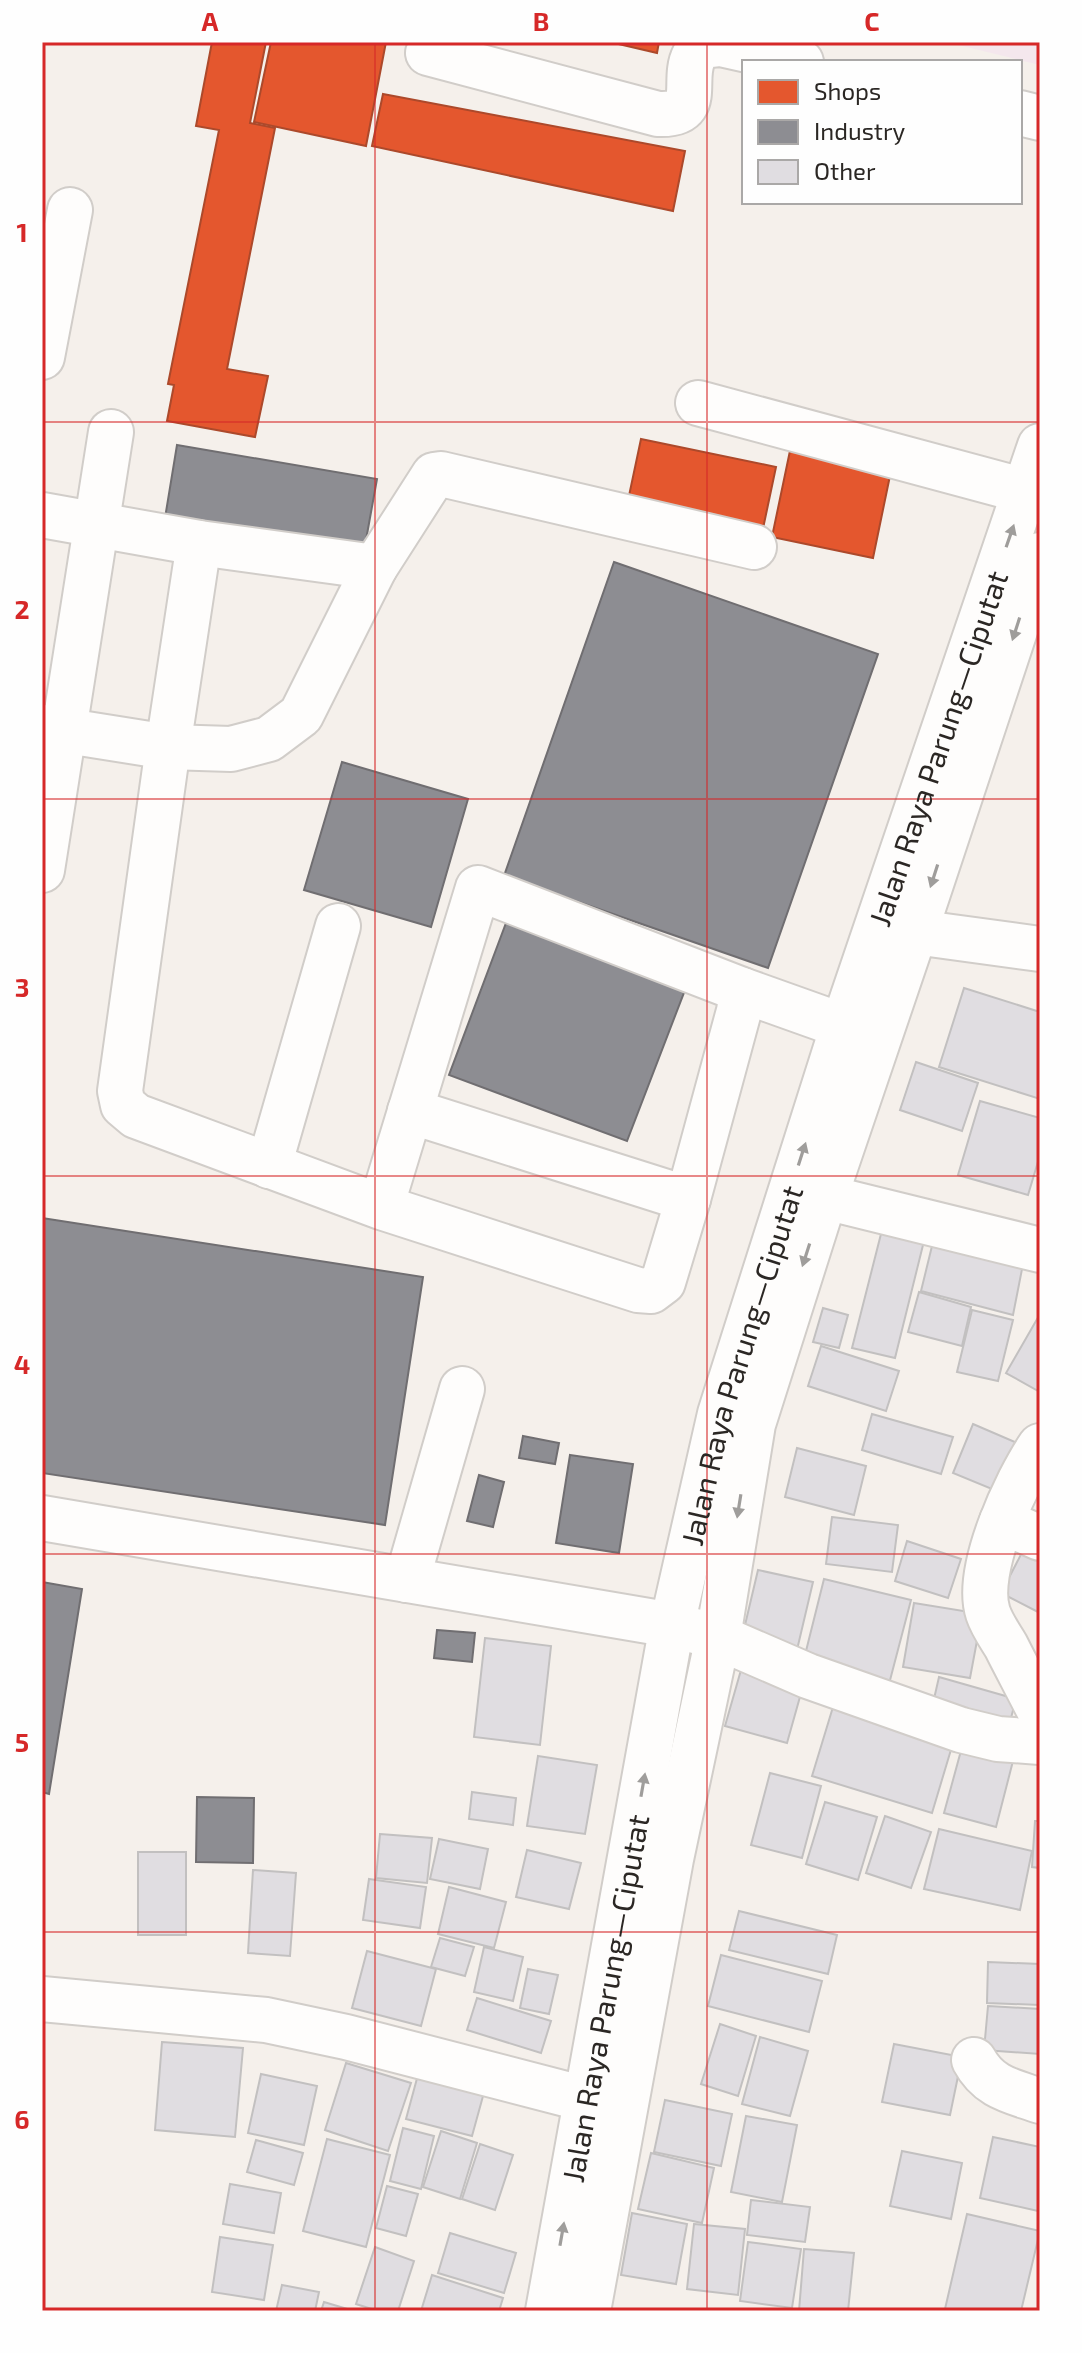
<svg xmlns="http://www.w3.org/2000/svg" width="1082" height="2353" viewBox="0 0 1082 2353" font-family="'Exo 2',sans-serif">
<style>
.education{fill:#f4e7ed}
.shops{fill:#e4572e;stroke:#ac492b;stroke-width:2}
.industry{fill:#8d8d92;stroke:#706e71;stroke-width:2}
.building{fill:#e0dde1;stroke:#c2c0c0;stroke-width:2}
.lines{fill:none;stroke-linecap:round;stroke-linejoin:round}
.minor-casing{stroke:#d1cdc9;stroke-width:48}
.highway-casing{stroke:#d1cdc9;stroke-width:48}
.minor{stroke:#fefdfc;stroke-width:44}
.highway{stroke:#fefdfc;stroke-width:44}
.oneway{fill:#9f9d9b}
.grid{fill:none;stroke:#d62828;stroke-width:2;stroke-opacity:0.55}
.labels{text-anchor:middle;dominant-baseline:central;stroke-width:8;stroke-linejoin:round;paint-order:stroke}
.street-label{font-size:30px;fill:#2b2724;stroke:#fefefe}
.neatline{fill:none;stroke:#d62828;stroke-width:3}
.grid-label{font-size:26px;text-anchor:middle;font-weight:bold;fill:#d62828}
</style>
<rect width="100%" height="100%" fill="#f5f0eb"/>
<!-- education -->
<path class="education" d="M946,42H1040V65Z"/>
<!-- shops -->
<g class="shops">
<path d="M212,42H266L250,123L275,128L227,369L268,376L255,437L167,421L174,385L168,384L219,130L196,126Z"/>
<path d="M271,42H386L366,146L254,122Z"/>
<path d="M610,42H659L657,53Z"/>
<path d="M383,94L685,151L673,211L372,146Z"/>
<path d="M641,439L776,467L761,538L626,510Z"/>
<path d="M791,446L892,466L873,558L772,537Z"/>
</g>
<!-- industry -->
<g class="industry">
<path d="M177,445L377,479L364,551L165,518Z"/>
<path d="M614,562L878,654L768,968L504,876Z"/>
<path d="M342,762L468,799L431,927L304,890Z"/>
<path d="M506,923L685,990L627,1141L449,1075Z"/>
<path d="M42,1218L423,1277L385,1525L42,1473Z"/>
<path d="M523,1436L559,1443L555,1464L519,1458Z"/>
<path d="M570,1455L633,1464L619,1553L556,1543Z"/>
<path d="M479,1475L504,1482L493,1527L467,1521Z"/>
<path d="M42,1582L82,1589L49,1794L42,1792Z"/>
<path d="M437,1630L475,1633L472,1662L434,1658Z"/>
<path d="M197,1797L254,1798L253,1863L196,1862Z"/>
</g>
<!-- building -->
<g class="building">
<path d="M964,988L1040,1012V1099L939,1067Z"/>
<path d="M916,1062L978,1083L962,1131L900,1110Z"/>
<path d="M980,1101L1040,1118V1155L1028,1195L958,1175Z"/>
<path d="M882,1230L924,1241L895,1358L852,1348Z"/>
<path d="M933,1242L1023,1264L1013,1315L921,1291Z"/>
<path d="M919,1292L971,1307L962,1346L908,1332Z"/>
<path d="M823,1308L848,1315L839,1348L813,1342Z"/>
<path d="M972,1310L1013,1320L998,1381L957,1372Z"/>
<path d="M1040,1314V1392L1006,1373Z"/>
<path d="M821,1346L899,1371L886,1411L808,1386Z"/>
<path d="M872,1414L953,1437L941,1474L862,1450Z"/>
<path d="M973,1424L1024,1446L1004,1494L953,1473Z"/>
<path d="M797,1448L866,1466L854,1515L785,1497Z"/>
<path d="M832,1517L898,1525L892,1572L826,1564Z"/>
<path d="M907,1541L961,1559L948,1598L895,1581Z"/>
<path d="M1028,1541L1040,1548V1613L1001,1593Z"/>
<path d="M758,1570L813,1582L796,1654L741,1642Z"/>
<path d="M824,1579L911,1600L889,1684L803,1663Z"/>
<path d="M914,1603L982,1614L970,1678L903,1667Z"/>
<path d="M485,1638L551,1646L540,1745L474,1737Z"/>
<path d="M743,1663L805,1679L787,1743L725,1726Z"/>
<path d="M939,1677L1016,1699L1007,1733L931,1712Z"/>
<path d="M833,1707L953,1743L932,1813L812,1776Z"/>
<path d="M962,1747L1013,1761L996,1827L944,1813Z"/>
<path d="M538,1756L597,1765L585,1834L527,1826Z"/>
<path d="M770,1773L821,1786L802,1858L751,1845Z"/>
<path d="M472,1792L516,1798L513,1825L469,1819Z"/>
<path d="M825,1802L877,1817L858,1880L806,1864Z"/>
<path d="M885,1816L931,1832L911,1888L866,1873Z"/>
<path d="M1035,1821H1040V1868L1032,1867Z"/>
<path d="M939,1829L1032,1851L1020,1910L924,1889Z"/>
<path d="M380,1834L432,1838L427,1883L376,1878Z"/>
<path d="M439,1839L488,1849L480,1889L430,1879Z"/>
<path d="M527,1850L581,1863L569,1909L516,1897Z"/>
<rect x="138" y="1852" width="48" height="83"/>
<path d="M253,1870L296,1873L290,1956L248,1953Z"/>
<path d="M369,1879L426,1887L420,1928L363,1920Z"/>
<path d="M449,1887L506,1902L494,1948L438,1934Z"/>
<path d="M739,1911L837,1935L828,1974L729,1950Z"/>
<path d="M440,1938L474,1947L465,1976L431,1967Z"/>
<path d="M484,1947L523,1957L513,2001L474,1992Z"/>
<path d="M367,1951L436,1969L421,2026L352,2008Z"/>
<path d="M721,1955L822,1981L809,2032L708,2006Z"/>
<path d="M988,1962L1040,1964V2005L987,2003Z"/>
<path d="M528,1969L558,1975L549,2014L520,2008Z"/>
<path d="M477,1998L551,2021L541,2053L467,2030Z"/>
<path d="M988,2006L1040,2009V2054L984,2050Z"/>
<path d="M720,2024L756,2036L738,2096L701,2084Z"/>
<path d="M760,2037L808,2051L790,2116L742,2104Z"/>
<path d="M162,2042L243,2048L235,2137L155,2130Z"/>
<path d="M894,2044L962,2057L950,2115L882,2102Z"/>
<path d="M422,2060L488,2078L472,2136L406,2119Z"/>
<path d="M346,2063L411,2083L388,2151L325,2130Z"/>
<path d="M261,2074L317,2086L304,2145L248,2133Z"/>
<path d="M665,2100L732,2114L721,2166L654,2152Z"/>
<path d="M746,2116L797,2125L782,2202L731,2192Z"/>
<path d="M403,2128L434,2136L421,2189L390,2181Z"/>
<path d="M441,2131L477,2143L460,2199L423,2187Z"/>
<path d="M993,2137L1040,2147L1038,2211L980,2198Z"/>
<path d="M327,2139L390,2155L366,2247L303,2231Z"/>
<path d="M256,2140L303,2153L294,2185L247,2172Z"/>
<path d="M480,2144L513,2155L495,2210L462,2199Z"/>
<path d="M902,2151L962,2163L951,2219L890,2206Z"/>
<path d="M651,2153L714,2168L702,2223L638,2209Z"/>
<path d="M230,2184L281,2193L274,2233L223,2224Z"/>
<path d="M387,2186L418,2194L406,2236L376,2228Z"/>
<path d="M751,2200L810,2207L805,2242L747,2235Z"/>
<path d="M632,2213L687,2224L676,2284L621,2275Z"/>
<path d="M967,2214L1040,2231L1021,2311L945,2309Z"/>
<path d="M694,2224L745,2229L738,2295L687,2289Z"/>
<path d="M450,2233L516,2253L504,2293L438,2273Z"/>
<path d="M220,2237L273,2245L264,2300L212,2292Z"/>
<path d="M748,2242L801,2249L792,2308L740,2301Z"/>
<path d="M375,2247L414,2261L398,2311H378L356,2304Z"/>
<path d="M804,2249L854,2253L848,2311H799Z"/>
<path d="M432,2275L503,2298L499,2311H421Z"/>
<path d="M282,2285L319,2292L315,2311H276Z"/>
<path d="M324,2302L354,2311H321Z"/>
</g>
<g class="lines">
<defs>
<g id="minor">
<path d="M428,53L658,114C705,116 681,81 694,56C696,52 700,49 703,46L721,44L801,62"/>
<path d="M1020,113L1040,118"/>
<path d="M42,357L70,210"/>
<path d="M698,403L1025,491"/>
<path d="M42,515L199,543L375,567L301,715L269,739L231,749L168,747L42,727"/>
<path d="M199,543L168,747L120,1091L123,1105L136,1116L381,1207L638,1290L651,1291L663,1282L688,1199L739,1011L742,990L478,888L381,1207"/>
<path d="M375,567L434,475L441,474L754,547"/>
<path d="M42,870L111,432"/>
<path d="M915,932L1040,949"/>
<path d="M742,990L843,1026"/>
<path d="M410,1111L688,1199"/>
<path d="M269,1166L338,926"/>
<path d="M825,1197L1040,1250"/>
<path d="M1040,1446C1016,1481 974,1571 988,1613C992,1625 1000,1636 1006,1646C1017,1668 1029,1690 1040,1712"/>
<path d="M42,1518L672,1625L718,1637L808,1676L961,1730L998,1739L1040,1742"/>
<path d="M1002,1521L1040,1538"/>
<path d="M407,1580L462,1389"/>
<path d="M42,1999L266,2020L346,2037L585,2099"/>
<path d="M974,2060C989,2088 1012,2091 1040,2101"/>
</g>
<g id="highway">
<path id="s1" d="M548,2311L672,1625L720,1414L843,1026L1040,446"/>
<path d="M588,2311L671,1859L718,1637L753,1424L825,1197L915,932L1040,555"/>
</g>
</defs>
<!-- minor casing -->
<use href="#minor" class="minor-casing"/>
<!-- highway casing -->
<use href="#highway" class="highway-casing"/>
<!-- minor -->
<use href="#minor" class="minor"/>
<!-- highway -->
<use href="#highway" class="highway"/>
</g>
<!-- one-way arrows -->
<defs><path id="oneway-solid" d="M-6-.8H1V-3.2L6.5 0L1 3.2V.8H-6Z" transform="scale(2)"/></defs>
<g class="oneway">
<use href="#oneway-solid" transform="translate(1010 536) rotate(-71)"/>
<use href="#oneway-solid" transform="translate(1016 629) rotate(108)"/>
<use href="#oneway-solid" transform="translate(934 876) rotate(108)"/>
<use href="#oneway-solid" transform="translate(802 1154) rotate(-72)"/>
<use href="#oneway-solid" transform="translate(806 1255) rotate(108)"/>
<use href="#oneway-solid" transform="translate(739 1506) rotate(99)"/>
<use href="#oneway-solid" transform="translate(643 1785) rotate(-80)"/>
<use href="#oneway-solid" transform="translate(562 2234) rotate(-80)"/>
</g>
<!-- grid -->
<path class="grid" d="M375,42V2311M707,42V2311M42,422H1040M42,799H1040M42,1176H1040M42,1554H1040M42,1932H1040"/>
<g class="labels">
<!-- street labels -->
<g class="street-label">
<text stroke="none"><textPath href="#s1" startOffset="1614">Jalan Raya Parung—Ciputat</textPath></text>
<text stroke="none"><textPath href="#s1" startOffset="966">Jalan Raya Parung—Ciputat</textPath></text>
<text stroke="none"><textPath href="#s1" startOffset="318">Jalan Raya Parung—Ciputat</textPath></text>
</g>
</g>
<!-- border -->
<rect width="1082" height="2353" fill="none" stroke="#fefefe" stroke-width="88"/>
<!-- legend -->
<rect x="742" y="60" width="280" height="144" fill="#fefefe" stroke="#aaa8a7" stroke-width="2"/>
<rect x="758" y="80" width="40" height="24" fill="#e4572e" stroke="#aaa8a7" stroke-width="2"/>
<text x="814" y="100" font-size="24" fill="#2b2724">Shops</text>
<rect x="758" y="120" width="40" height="24" fill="#8d8d92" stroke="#aaa8a7" stroke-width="2"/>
<text x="814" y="140" font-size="24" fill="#2b2724">Industry</text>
<rect x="758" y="160" width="40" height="24" fill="#e0dde1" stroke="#aaa8a7" stroke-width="2"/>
<text x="814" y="180" font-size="24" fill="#2b2724">Other</text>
<rect x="44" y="44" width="994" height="2265" class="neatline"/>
<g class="grid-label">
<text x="210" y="31">A</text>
<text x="541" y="31">B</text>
<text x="872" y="31">C</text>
<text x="22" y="242">1</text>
<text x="22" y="619">2</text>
<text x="22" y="997">3</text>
<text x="22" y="1374">4</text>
<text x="22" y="1752">5</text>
<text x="22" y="2129">6</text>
</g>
</svg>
